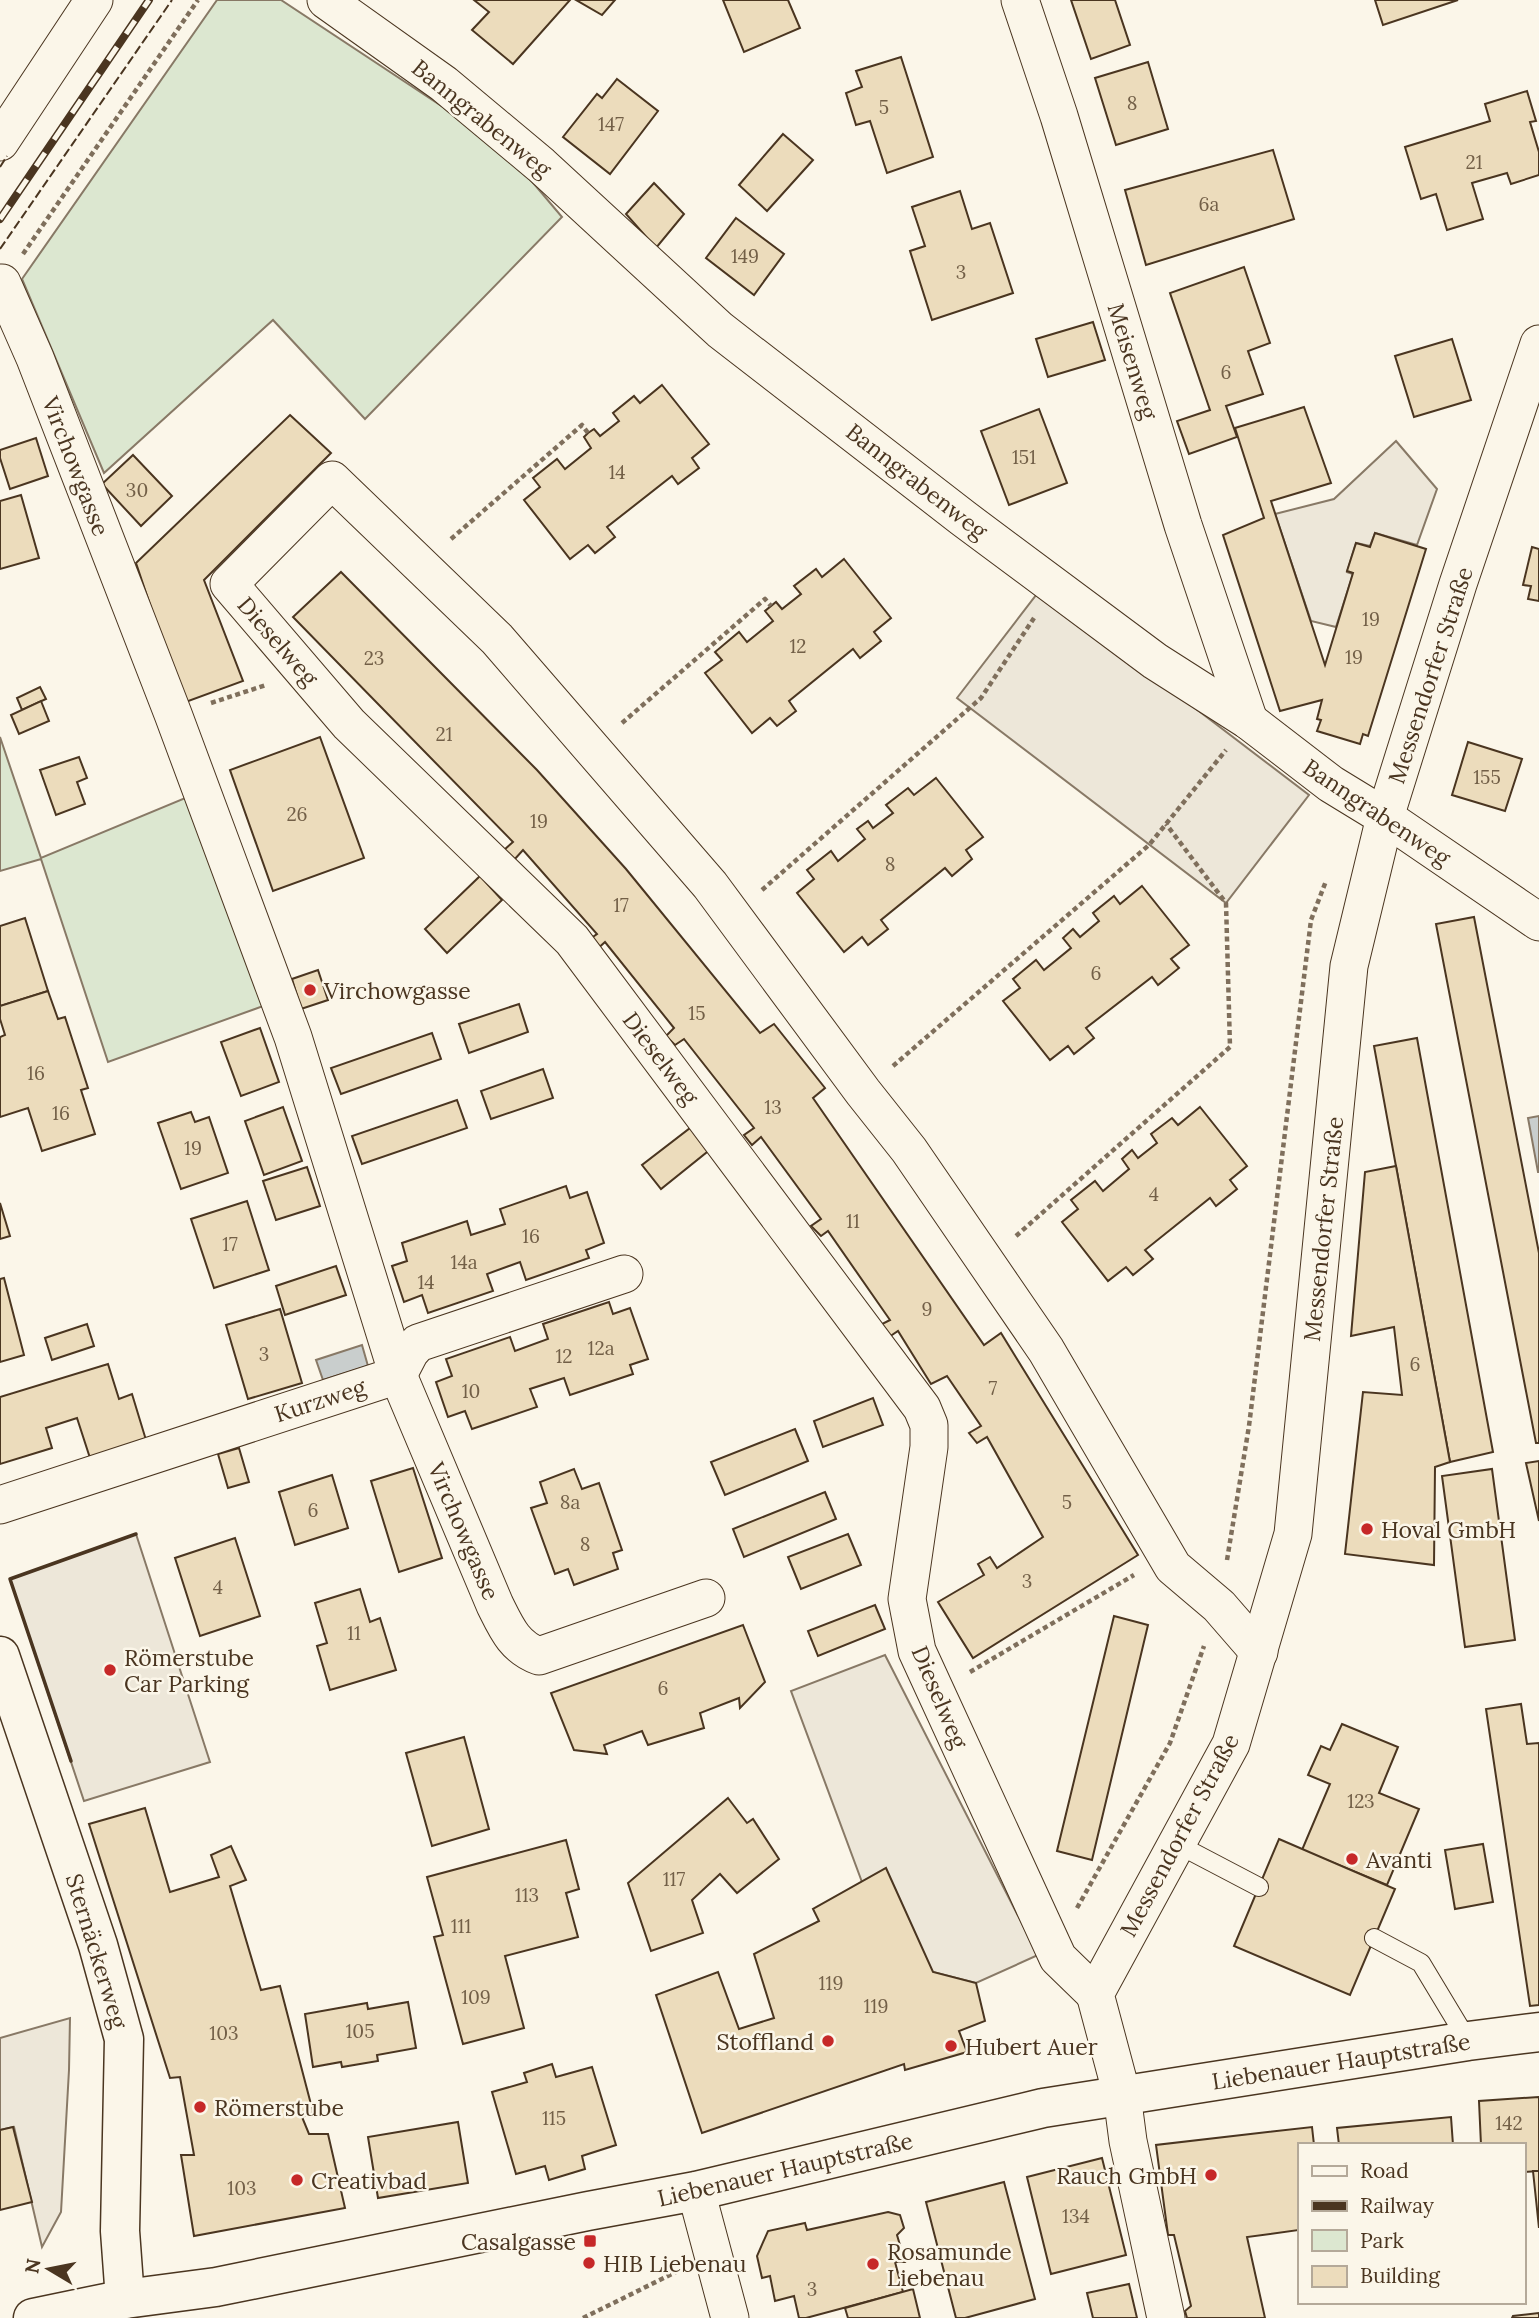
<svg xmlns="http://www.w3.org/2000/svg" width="1539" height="2318" viewBox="0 0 1539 2318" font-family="Lora,serif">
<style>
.green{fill:#dce7d0;stroke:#887966;stroke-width:2}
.parking{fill:#ede7d9;stroke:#887966;stroke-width:2}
.water{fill:#c9cecd;stroke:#887966;stroke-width:2}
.building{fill:#ecdcbc;stroke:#4a3520;stroke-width:2}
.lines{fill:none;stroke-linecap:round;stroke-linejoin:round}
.service-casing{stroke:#4a3520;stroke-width:20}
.minor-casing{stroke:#4a3520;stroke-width:39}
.secondary-casing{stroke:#4a3520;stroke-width:41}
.primary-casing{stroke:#4a3520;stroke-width:41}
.path{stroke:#7f6f5c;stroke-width:4.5;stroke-dasharray:5 3.5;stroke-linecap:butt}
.service{stroke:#fbf6e9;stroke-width:18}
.minor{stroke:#fbf6e9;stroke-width:37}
.secondary{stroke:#fbf6e9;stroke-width:38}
.primary{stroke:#fbf6e9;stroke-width:38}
.rail-casing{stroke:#4a3520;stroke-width:8}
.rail{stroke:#fbf6e9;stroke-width:5;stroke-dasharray:16;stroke-linecap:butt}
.fence{stroke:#4a3520;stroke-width:2;stroke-dasharray:9 3.5;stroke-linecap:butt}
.wall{stroke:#4a3520;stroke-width:3.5}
.poi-dot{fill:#c62828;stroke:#fbf6e9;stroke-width:2.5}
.labels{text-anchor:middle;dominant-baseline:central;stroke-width:5;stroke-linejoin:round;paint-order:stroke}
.number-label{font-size:19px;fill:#725f47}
.street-label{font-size:23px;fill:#4a3520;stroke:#fbf6e9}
.poi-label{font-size:23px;fill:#4a3520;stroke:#fbf6e9;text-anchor:start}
</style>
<rect width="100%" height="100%" fill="#fbf6e9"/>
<!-- green -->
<g class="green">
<path d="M217,0H281L502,146L562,217L365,419L273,320L104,473L22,279Z"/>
<path d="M0,737L41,858L190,796L266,1005L108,1062L41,859L0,871Z"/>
</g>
<!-- parking -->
<g class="parking">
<path d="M1396,441L1437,489L1417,545L1375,533L1370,546L1356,543L1347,572L1353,574L1336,627L1311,621L1275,514L1334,499Z"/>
<path d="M1040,590L1309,795L1226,903L957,698Z"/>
<path d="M136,1534L210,1762L84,1801L10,1579Z"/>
<path d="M885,1655L1038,1955L976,1983L933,1972L862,1882L791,1691Z"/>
<path d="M70,2018L69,2070L61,2212L42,2247L14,2127L0,2130V2038Z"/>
</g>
<!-- water -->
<g class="water">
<path d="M1539,1116V1172H1538L1528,1118Z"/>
<path d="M362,1345L368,1366L323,1380L316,1360Z"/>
</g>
<!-- building -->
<g class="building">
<path d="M474,0H570L513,64L472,30L489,12Z"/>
<path d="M576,0H615L602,15Z"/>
<path d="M723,0H788L800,28L744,52Z"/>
<path d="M1071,0H1115L1130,45L1091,59Z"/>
<path d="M1375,0H1458L1383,25Z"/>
<path d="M901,57L933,157L887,173L870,121L856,125L846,93L862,87L856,71Z"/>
<path d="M1148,62L1168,129L1116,145L1095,78Z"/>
<path d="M617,79L658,111L610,174L563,137L597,94L602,98Z"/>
<path d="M1527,91L1536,121L1530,122L1539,152V175L1511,184L1507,173L1472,183L1483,219L1447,230L1436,194L1421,199L1405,147L1490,121L1485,104Z"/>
<path d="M783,134L813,160L767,211L739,185Z"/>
<path d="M1273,150L1294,219L1146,265L1125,190Z"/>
<path d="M654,183L684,214L656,248L626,214Z"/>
<path d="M960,191L972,229L990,223L1013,293L932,320L910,251L925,246L912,207Z"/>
<path d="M736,218L784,254L754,295L706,258Z"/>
<path d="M1244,267L1270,343L1248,351L1263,394L1226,406L1237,437L1189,454L1177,421L1210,410L1170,293Z"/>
<path d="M1093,322L1105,360L1048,377L1036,339Z"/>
<path d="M1452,339L1471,400L1414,417L1395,356Z"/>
<path d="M662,385L709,444L692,458L699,468L678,484L672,476L607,527L615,537L595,553L588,545L570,559L524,500L540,487L533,478L557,459L565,469L591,448L584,437L588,433L594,429L600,436L619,421L613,413L634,396L640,403Z"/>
<path d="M1304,407L1331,483L1271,501L1325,665L1353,573L1347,571L1356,543L1370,547L1375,533L1426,549L1368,736L1363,734L1360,744L1317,731L1321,720L1317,719L1322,700L1280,711L1223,535L1264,518L1235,428Z"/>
<path d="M1039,409L1067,483L1009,505L981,431Z"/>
<path d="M290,415L331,453L204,580L243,681L183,703L136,563Z"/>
<path d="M36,438L48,476L10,489L0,458V450Z"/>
<path d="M133,455L172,496L141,526L102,484Z"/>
<path d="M21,495L39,558L0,569V501Z"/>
<path d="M1532,547L1539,549V601L1528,599L1531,586L1523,585Z"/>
<path d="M844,559L891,618L874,632L881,641L860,658L853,649L789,701L796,711L777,726L770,718L752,733L705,673L722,660L715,652L739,632L747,642L773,621L765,611L776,602L782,609L801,594L794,586L816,569L822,577Z"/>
<path d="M341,572L537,770L626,869L760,1033L774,1024L825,1088L813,1098L984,1345L1001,1333L1138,1555L973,1658L938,1602L984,1575L978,1564L990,1557L997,1568L1043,1537L987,1437L977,1443L969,1433L981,1426L947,1376L931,1384L898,1331L889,1337L880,1325L890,1320L828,1231L821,1236L811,1226L821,1219L761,1137L752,1145L744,1135L754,1128L684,1039L675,1045L666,1036L674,1028L605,942L595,951L587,941L597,934L523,850L514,860L504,850L513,842L293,617Z"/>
<path d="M40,687L46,699L22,710L17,698Z"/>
<path d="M41,701L49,721L19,734L11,715Z"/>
<path d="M320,737L364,858L273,891L230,770Z"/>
<path d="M1468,742L1522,759L1505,811L1452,795Z"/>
<path d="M79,757L87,778L77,782L85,804L56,815L40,770Z"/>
<path d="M936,778L983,837L966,850L972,859L952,876L945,868L881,920L888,929L868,945L862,937L844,952L797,893L814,879L807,870L831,851L838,861L865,839L857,829L868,821L873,828L893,813L886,805L908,788L914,795Z"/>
<path d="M480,876L502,900L447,953L425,929Z"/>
<path d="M1142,886L1189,945L1171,959L1179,968L1158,985L1152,977L1086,1028L1094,1038L1074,1054L1068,1046L1050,1060L1003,1001L1020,988L1013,979L1036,960L1044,970L1071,948L1063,938L1073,929L1080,937L1099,921L1093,913L1114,896L1120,904Z"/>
<path d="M1474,917L1539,1253V1443H1536L1436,924Z"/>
<path d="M25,918L48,991L0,1006V926Z"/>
<path d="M318,970L328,1000L301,1009L292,979Z"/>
<path d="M48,991L58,1019L65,1017L88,1088L81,1090L95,1134L42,1151L28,1108L0,1117V1037L5,1035L0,1019V1006Z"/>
<path d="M519,1004L528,1032L469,1053L459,1024Z"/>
<path d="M260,1028L279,1082L241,1096L221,1042Z"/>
<path d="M432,1033L441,1059L341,1094L331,1068Z"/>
<path d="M1417,1038L1493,1452L1450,1462L1374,1046Z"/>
<path d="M543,1069L553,1098L491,1119L481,1091Z"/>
<path d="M457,1100L467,1128L362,1164L352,1136Z"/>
<path d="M283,1107L302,1161L264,1175L245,1121Z"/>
<path d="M1200,1107L1247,1166L1230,1180L1237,1189L1216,1206L1210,1198L1145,1250L1153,1259L1133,1275L1126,1267L1108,1281L1062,1222L1078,1209L1071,1200L1095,1181L1103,1191L1129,1169L1122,1159L1132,1150L1138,1158L1157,1143L1151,1134L1172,1118L1178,1125Z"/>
<path d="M191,1112L195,1122L209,1117L228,1173L181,1189L158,1123Z"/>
<path d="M694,1125L712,1148L661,1189L642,1165Z"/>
<path d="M1396,1166L1450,1462L1435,1467L1434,1565L1345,1554L1363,1392L1402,1395L1394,1327L1351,1336L1365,1172Z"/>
<path d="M307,1167L320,1206L276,1220L263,1181Z"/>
<path d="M566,1186L570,1198L587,1192L604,1243L586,1250L589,1258L526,1280L520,1262L487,1274L493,1291L428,1313L422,1295L404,1302L392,1266L407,1261L402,1243L467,1221L471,1235L505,1224L500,1209Z"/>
<path d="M247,1201L269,1270L214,1288L191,1219Z"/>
<path d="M0,1203L10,1236L0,1239Z"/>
<path d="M336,1266L346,1295L285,1315L276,1286Z"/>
<path d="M4,1278L24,1355L0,1362V1279Z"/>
<path d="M609,1302L613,1314L630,1308L648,1359L630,1365L633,1374L570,1395L564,1378L530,1389L537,1407L472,1429L465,1411L448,1417L436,1382L452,1376L446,1359L510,1337L515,1351L548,1339L543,1324Z"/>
<path d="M280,1309L302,1383L248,1399L226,1325Z"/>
<path d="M87,1324L94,1346L52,1360L45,1338Z"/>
<path d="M108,1364L119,1399L132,1394L146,1440L90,1458L77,1418L46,1428L52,1448L0,1464V1397Z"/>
<path d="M873,1398L883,1425L823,1447L814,1421Z"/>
<path d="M795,1429L808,1461L725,1495L711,1462Z"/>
<path d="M239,1448L249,1482L228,1488L218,1454Z"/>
<path d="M1539,1461V1521L1526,1463Z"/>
<path d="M413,1468L442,1558L399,1572L371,1481Z"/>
<path d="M574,1469L582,1489L599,1483L622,1550L613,1553L618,1569L574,1585L568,1569L555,1574L531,1508L547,1503L540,1482Z"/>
<path d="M1492,1469L1515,1640L1465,1647L1442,1476Z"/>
<path d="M332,1475L348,1528L295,1545L279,1492Z"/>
<path d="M825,1492L836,1519L744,1557L733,1529Z"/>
<path d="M848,1534L861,1565L801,1589L788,1557Z"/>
<path d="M235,1538L260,1616L200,1636L175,1558Z"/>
<path d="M360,1589L370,1622L380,1618L396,1670L330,1690L317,1646L327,1643L315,1603Z"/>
<path d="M875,1605L885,1629L818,1656L808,1631Z"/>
<path d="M1114,1616L1148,1625L1092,1860L1057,1851Z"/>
<path d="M743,1625L765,1682L740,1708L739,1698L700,1713L704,1728L648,1745L642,1731L604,1745L607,1754L574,1750L551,1693Z"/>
<path d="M1521,1704L1527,1744L1539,1743V2005L1530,2006L1486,1709Z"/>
<path d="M1342,1724L1398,1747L1379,1793L1419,1809L1387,1885L1302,1850L1330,1784L1308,1775L1321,1746L1330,1750Z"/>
<path d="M464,1737L489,1829L432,1846L406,1753Z"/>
<path d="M728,1798L747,1823L753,1819L779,1859L737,1893L720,1874L692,1900L703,1933L651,1951L628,1883Z"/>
<path d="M145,1808L170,1892L219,1877L211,1855L231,1846L246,1880L230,1886L261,1990L280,1986L313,2112L302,2117L309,2134H328L345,2208L194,2236L181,2155H194L180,2077L170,2078L89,1824Z"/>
<path d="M1279,1839L1395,1889L1350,1995L1234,1946Z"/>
<path d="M566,1840L579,1889L566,1893L578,1937L505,1956L524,2028L463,2044L434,1937L443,1935L427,1877Z"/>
<path d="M1483,1844L1493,1902L1455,1909L1445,1850Z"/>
<path d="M886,1868L933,1972L976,1983L985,2021L959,2031L967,2052L905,2070L904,2064L702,2133L656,1995L718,1972L739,2029L774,2018L754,1954L819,1921L813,1909Z"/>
<path d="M408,2002L416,2048L377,2055L378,2061L342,2067L341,2062L313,2067L305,2014L367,2003L368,2009Z"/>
<path d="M552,2064L556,2077L592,2067L616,2145L582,2156L585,2169L549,2180L545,2166L516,2174L492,2092L527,2082L524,2073Z"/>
<path d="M1539,2097V2171L1523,2172V2145H1481L1479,2101Z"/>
<path d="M1451,2117L1453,2145H1339L1337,2128Z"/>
<path d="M458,2122L468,2183L378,2198L368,2137Z"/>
<path d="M13,2127L32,2202L0,2210V2130Z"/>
<path d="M1312,2127L1314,2145H1299V2230L1247,2237L1265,2318H1187L1185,2311L1191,2306L1174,2235H1168L1156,2145Z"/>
<path d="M1102,2158L1126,2255L1051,2274L1027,2177Z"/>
<path d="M1533,2171H1539V2228Z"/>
<path d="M1004,2182L1035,2299L965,2318H956L926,2202Z"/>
<path d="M888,2212L900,2215L904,2228L897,2235L905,2262H895L903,2292L806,2318H799L794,2296L775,2301L770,2276L762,2278L757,2256L768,2231L805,2223L807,2230Z"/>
<path d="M1129,2284L1137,2318H1093L1087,2293Z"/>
<path d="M913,2289L920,2318H848L845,2308Z"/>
<path d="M1539,2313V2318H1512L1513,2316Z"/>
</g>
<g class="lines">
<defs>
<g id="service">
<path d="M1177,1844L1259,1887"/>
<path d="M1374,1938L1421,1963L1468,2041"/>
</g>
<g id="minor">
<path d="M326,0L444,84L541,165L720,330L963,518L1155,661L1249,721L1331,784L1385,817L1539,922"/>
<path d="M1020,0L1059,116L1183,525L1249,721"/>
<path d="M0,142L94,0"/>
<path d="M2,283L35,358L173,714L293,1037L398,1375L495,1605C506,1627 514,1647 539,1656L706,1598"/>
<path d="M0,1505L398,1375L410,1352L418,1343L624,1274"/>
<path d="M1095,1994L1058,1958L917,1651L907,1599L929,1447V1425L922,1408L572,940L349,724L229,584L332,480L497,639L710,885L863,1092L909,1150L1046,1350L1173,1567L1219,1606L1259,1652"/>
<path d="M696,2191L730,2318"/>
<path d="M1166,2318L1128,2141L1122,2095L1095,1994L1231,1744L1293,1534L1349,966L1385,817L1458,584L1539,344"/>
</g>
<path id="secondary" d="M0,1656L98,1945L124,2039L120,2231L125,2299"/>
<path id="primary" d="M33,2318L125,2299L216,2287L588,2211L696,2191L1043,2108L1468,2041L1539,2032"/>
</defs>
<!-- service casing -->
<use href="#service" class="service-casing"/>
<!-- minor casing -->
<use href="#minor" class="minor-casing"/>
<!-- secondary casing -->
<use href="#secondary" class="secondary-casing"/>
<!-- primary casing -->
<use href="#primary" class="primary-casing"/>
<!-- path -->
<g class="path">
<path d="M23,254L198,0"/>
<path d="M451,539L582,425L588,433"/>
<path d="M211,703L266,685"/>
<path d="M622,723L765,599L771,606"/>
<path d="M762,890L981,698L1034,618"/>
<path d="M893,1066L1149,845L1226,750"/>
<path d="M1016,1236L1230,1047L1226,903L1166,824"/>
<path d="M1227,1560L1249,1426L1311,920L1326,881"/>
<path d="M970,1672L1134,1575"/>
<path d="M1077,1908L1170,1743L1204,1646"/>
<path d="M583,2318L676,2272"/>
</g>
<!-- service -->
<use href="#service" class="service"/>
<!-- minor -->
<use href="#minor" class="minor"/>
<!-- secondary -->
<use href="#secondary" class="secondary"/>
<!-- primary -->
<use href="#primary" class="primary"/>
<defs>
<path id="rail" d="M0,219L149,0"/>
</defs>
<!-- rail casing -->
<use href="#rail" class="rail-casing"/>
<!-- rail -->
<use href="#rail" class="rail"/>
<!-- fence -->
<g class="fence">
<path d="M0,167L7,156"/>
<path d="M0,249L172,0"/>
</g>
<!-- wall -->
<path class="wall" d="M71,1761L10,1579L136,1534"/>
</g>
<!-- markers -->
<g class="poi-dot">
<circle cx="310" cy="990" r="7"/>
<circle cx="1367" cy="1529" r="7"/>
<circle cx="110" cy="1670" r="7"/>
<circle cx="1352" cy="1859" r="7"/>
<circle cx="828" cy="2041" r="7"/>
<circle cx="951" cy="2046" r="7"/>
<circle cx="200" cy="2107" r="7"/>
<circle cx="1211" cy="2175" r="7"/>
<circle cx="297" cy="2180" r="7"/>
<rect x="583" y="2234" width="14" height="14" rx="3.5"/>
<circle cx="589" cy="2263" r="7"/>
<circle cx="873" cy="2264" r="7"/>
</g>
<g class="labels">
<!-- number labels -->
<g class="number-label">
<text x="1132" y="103">8</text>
<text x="884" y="107">5</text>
<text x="611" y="124">147</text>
<text x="1474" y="162">21</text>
<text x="1209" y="204">6a</text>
<text x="745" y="256">149</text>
<text x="961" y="272">3</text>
<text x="1226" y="372">6</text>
<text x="1024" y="457">151</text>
<text x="617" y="472">14</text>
<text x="137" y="490">30</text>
<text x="1371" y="619">19</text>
<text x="798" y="646">12</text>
<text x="1354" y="657">19</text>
<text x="374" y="658">23</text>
<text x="444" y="734">21</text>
<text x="1487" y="777">155</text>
<text x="297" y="814">26</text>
<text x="539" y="821">19</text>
<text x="890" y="864">8</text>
<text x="621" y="905">17</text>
<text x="1096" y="973">6</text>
<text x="697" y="1013">15</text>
<text x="36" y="1073">16</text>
<text x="773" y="1107">13</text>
<text x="61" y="1113">16</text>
<text x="193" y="1148">19</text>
<text x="1154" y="1194">4</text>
<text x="853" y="1221">11</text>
<text x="531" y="1236">16</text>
<text x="230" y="1244">17</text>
<text x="464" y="1262">14a</text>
<text x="426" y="1282">14</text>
<text x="927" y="1309">9</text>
<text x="601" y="1348">12a</text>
<text x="264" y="1354">3</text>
<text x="564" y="1356">12</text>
<text x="1415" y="1364">6</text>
<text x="993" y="1388">7</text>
<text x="471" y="1391">10</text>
<text x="570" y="1502">8a</text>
<text x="1067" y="1502">5</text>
<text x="313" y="1510">6</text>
<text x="585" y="1544">8</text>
<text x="1027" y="1581">3</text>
<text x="218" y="1587">4</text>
<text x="354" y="1633">11</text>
<text x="663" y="1688">6</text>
<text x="1361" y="1801">123</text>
<text x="674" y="1879">117</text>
<text x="527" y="1895">113</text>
<text x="461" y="1926">111</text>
<text x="831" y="1983">119</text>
<text x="476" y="1997">109</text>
<text x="876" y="2006">119</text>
<text x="360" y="2031">105</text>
<text x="224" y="2033">103</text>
<text x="554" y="2118">115</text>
<text x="1509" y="2123">142</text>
<text x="242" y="2188">103</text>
<text x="1076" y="2216">134</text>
<text x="812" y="2289">3</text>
</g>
<!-- street labels -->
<g class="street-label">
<text transform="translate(482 118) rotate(39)">Banngrabenweg</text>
<text transform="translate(1133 361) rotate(73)">Meisenweg</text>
<text transform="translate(76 466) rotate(69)">Virchowgasse</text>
<text transform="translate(917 481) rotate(38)">Banngrabenweg</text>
<text transform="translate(278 641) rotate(49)">Dieselweg</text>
<text transform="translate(1430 675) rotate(-72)">Messendorfer Straße</text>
<text transform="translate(1377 812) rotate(34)">Banngrabenweg</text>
<text transform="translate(661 1058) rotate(53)">Dieselweg</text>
<text transform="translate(1323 1229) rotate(-84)">Messendorfer Straße</text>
<text transform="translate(320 1400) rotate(-18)">Kurzweg</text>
<text transform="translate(464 1531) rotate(67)">Virchowgasse</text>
<text transform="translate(940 1697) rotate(67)">Dieselweg</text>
<text transform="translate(1179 1835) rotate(-62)">Messendorfer Straße</text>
<text transform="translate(97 1951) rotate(73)">Sternäckerweg</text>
<text transform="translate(1341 2061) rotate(-9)">Liebenauer Hauptstraße</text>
<text transform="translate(785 2169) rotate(-13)">Liebenauer Hauptstraße</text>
</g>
<!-- poi labels -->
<g class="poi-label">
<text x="324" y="990">Virchowgasse</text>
<text x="1381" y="1529">Hoval GmbH</text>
<text x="124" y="1657">Römerstube<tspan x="124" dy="26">Car Parking</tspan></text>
<text x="1366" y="1859">Avanti</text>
<text x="814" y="2041" text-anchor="end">Stoffland</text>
<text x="965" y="2046">Hubert Auer</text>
<text x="214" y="2107">Römerstube</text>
<text x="1197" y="2175" text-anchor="end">Rauch GmbH</text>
<text x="311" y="2180">Creativbad</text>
<text x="576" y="2241" text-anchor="end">Casalgasse</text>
<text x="887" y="2251">Rosamunde<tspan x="887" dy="26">Liebenau</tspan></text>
<text x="603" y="2263">HIB Liebenau</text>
</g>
</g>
<!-- legend -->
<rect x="1298" y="2143" width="228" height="161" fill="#fbf6e9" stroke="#b4a999" stroke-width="2"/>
<rect x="1312" y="2166" width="35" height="10" fill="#fbf6e9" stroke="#b4a999" stroke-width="2"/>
<text x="1360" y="2178" font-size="21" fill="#4a3520">Road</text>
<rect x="1312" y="2201" width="35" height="10" fill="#4a3520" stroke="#b4a999" stroke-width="2"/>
<text x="1360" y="2213" font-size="21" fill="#4a3520">Railway</text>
<rect x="1312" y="2230" width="35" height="21" fill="#dce7d0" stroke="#b4a999" stroke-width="2"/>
<text x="1360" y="2248" font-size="21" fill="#4a3520">Park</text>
<rect x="1312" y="2266" width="35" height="21" fill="#ecdcbc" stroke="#b4a999" stroke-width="2"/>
<text x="1360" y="2283" font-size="21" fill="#4a3520">Building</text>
<!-- north arrow -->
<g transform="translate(49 2269) rotate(280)" stroke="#fbf6e9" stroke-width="5" paint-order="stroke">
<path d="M0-5L12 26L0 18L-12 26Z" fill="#4a3520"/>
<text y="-10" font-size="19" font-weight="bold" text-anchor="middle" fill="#4a3520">N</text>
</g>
</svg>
